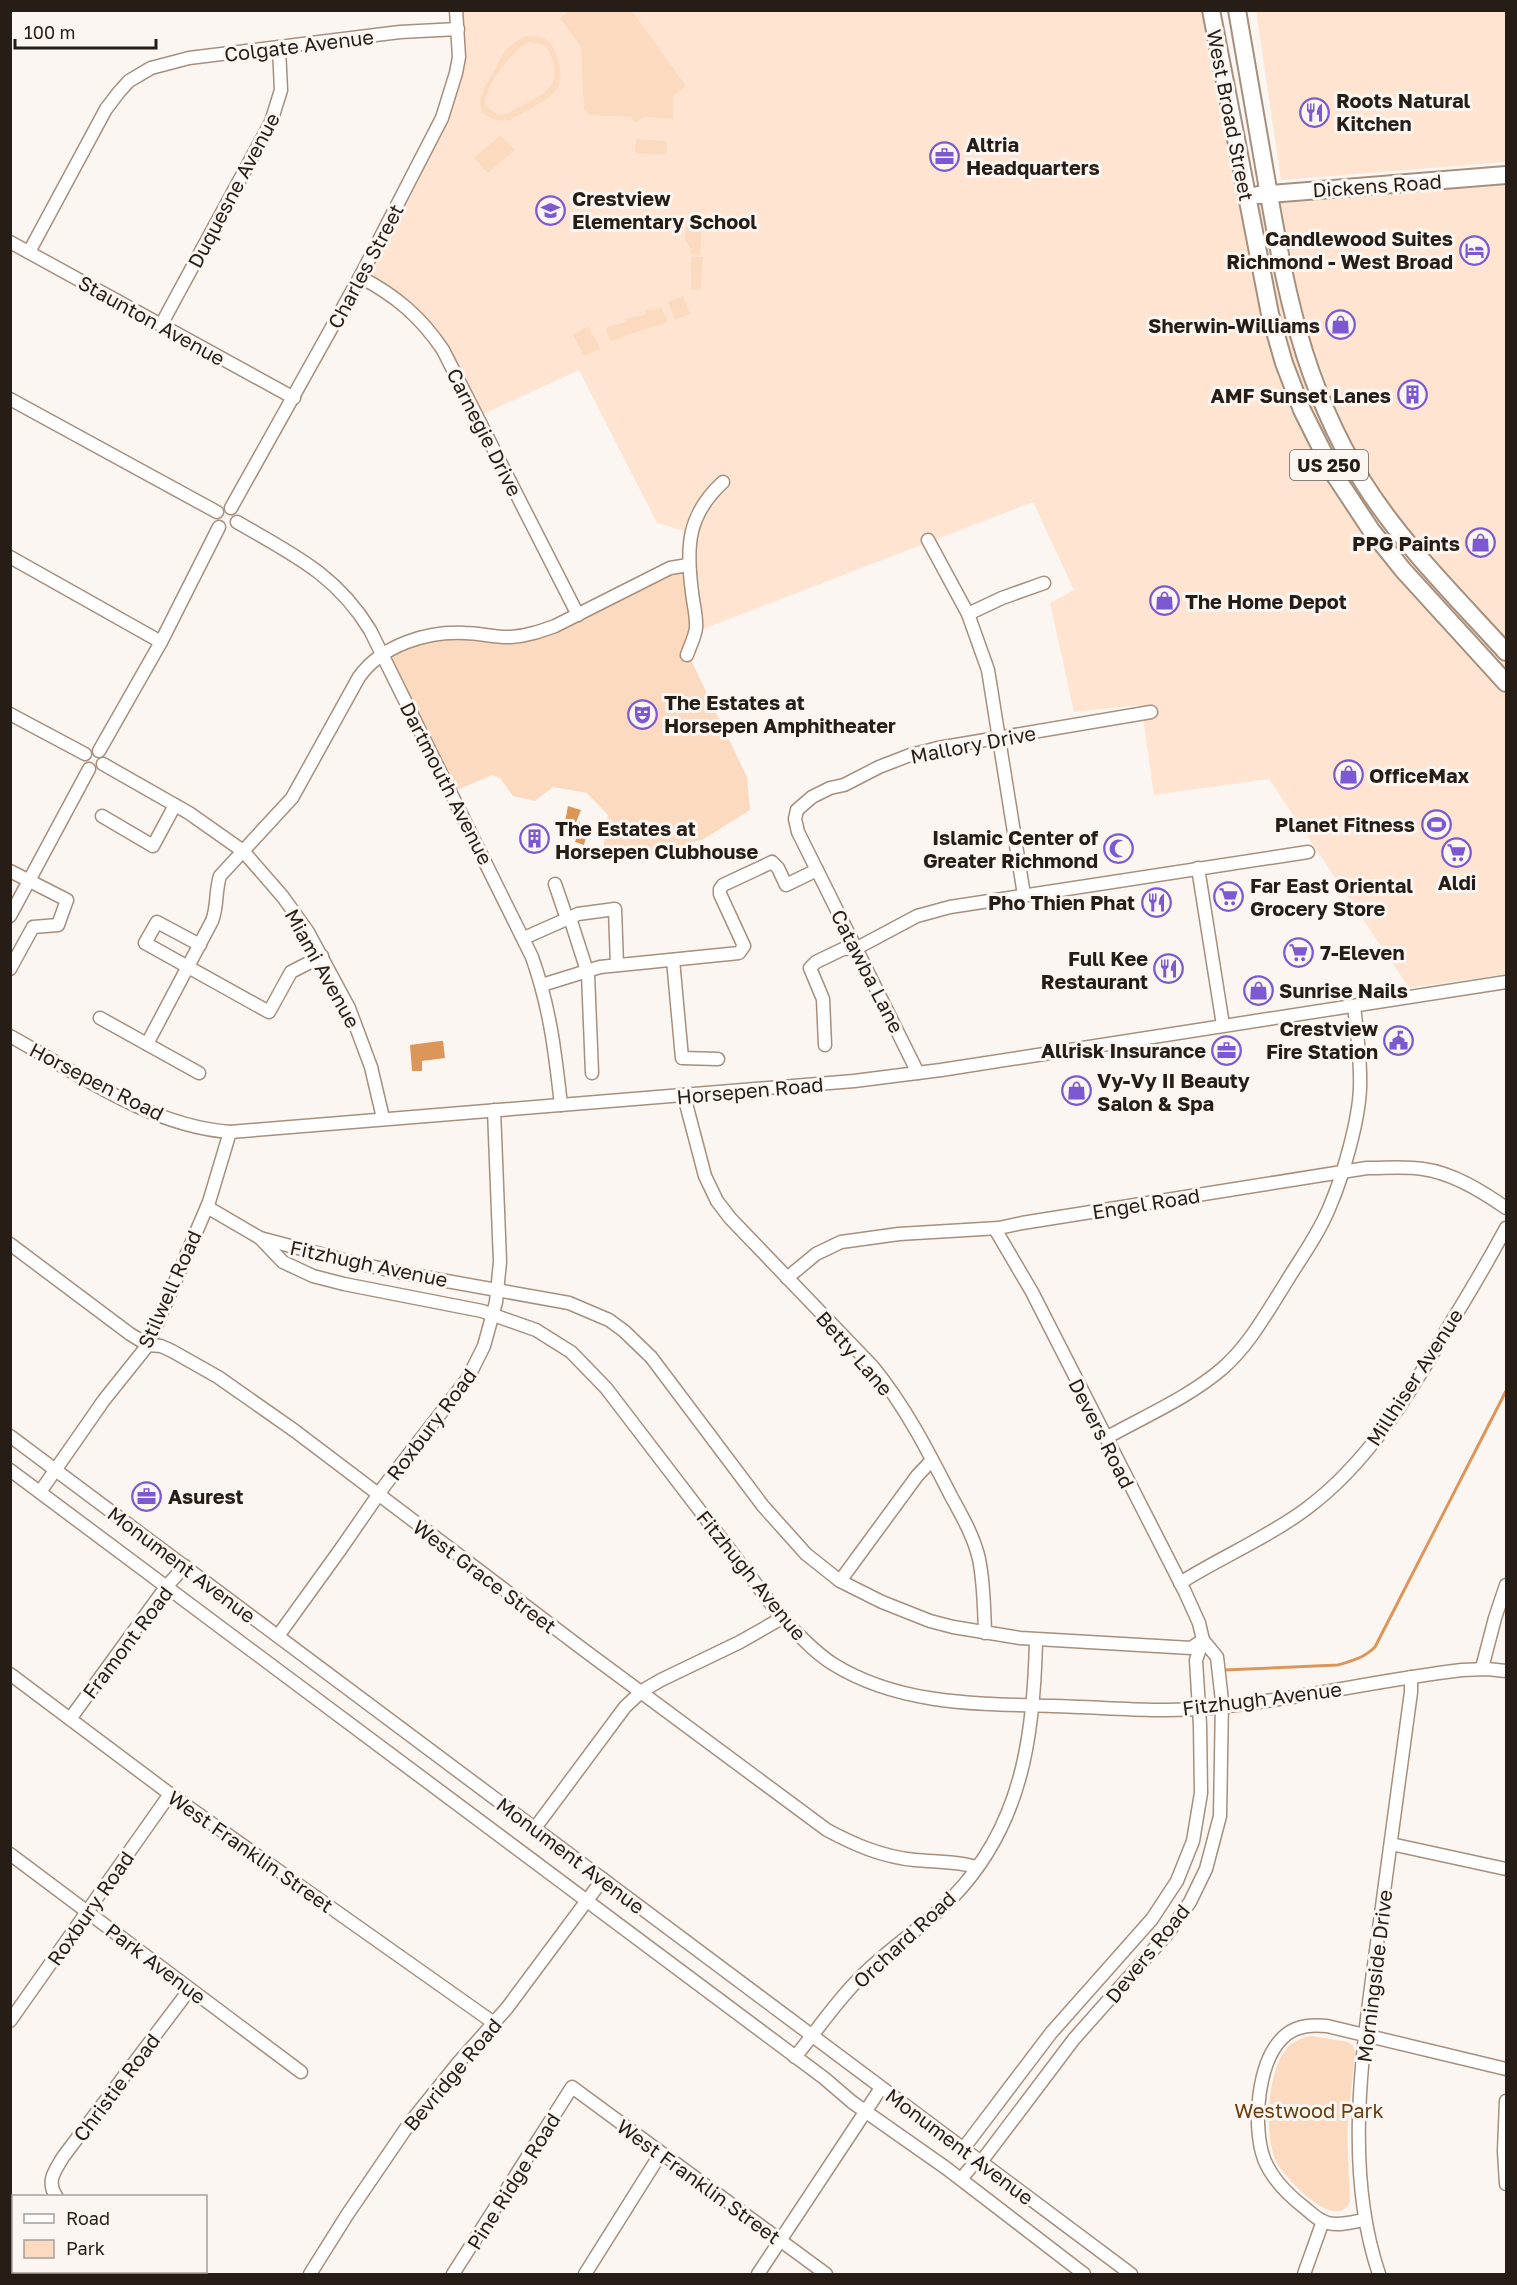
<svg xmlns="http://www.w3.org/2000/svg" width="1517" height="2285" viewBox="0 0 1517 2285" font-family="'Golos Text',sans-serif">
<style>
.built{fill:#ffe5d1}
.green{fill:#fbdabf;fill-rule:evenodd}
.water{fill:#dc9659}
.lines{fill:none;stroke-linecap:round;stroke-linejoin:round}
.stream{stroke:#dc9659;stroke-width:3}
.minor-casing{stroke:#a78f7d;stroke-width:15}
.major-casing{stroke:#a78f7d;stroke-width:20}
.minor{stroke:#fff;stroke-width:12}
.major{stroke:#fff;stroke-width:16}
.labels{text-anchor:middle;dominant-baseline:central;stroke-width:6;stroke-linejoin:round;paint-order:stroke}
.shield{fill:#fbf6f2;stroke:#665e58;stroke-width:1.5}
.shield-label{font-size:18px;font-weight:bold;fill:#261d16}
.street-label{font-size:20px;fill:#261d16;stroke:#fbf6f2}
.poi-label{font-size:20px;font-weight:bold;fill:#261d16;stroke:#fbf6f2;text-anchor:start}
.park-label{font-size:20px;fill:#6a3c0c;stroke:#fbf6f2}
</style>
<rect width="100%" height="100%" fill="#fbf6f2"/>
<!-- built -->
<g class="built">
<path d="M460,11H1212L1248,200L1506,178V974L1409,988L1269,779L1154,795L1141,705L1074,712L1050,603L1074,590L1033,502L698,631L691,533L657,523L579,370L477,417L434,337L359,277L446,114Z"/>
<path d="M1256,11H1506V162L1281,180Z"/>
</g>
<!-- green -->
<g class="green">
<path d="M571,10L632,11L686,86L673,96V119L643,117L635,123L631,117L589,115L584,109L581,47L560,18Z"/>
<path d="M526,36C534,36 542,36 548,41C558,50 565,78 557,89C550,100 523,113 511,119C505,122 499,121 493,119C467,110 487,83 495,69C499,62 502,54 507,49C513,43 519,39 526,36ZM529,42L546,46C570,90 540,95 508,113C497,117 491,112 485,103C485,86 513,49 529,42Z"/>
<path d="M501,135L515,150L488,173L474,158Z"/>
<path d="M636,139L667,141L666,155L635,153Z"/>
<path d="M686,227H702L700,255L690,254L691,249L685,240Z"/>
<path d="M691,257H703L701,289L691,290Z"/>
<path d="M683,296L690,314L675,320L668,302Z"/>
<path d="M661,307L668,322L610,341L606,330L608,327L626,322L628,318L644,315L647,309L654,310Z"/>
<path d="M588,326L601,349L584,356L573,335Z"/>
<path d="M687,561L698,631L689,656L747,777L750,810L704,839L631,861L603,850L608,815L587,793L553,787L535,801L513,796L500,778L492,775L452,792L383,654L421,638L532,634Z"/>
<path d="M1311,2036L1348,2042L1353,2046L1355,2052L1347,2134L1350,2202C1336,2233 1286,2179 1277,2163C1263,2137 1267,2071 1287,2048C1293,2041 1302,2038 1311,2036Z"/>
</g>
<!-- water -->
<g class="water">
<path d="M568,806L581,810L575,825L580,822V826L588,829L584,845L575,842L578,833L555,827L557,820L565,822Z"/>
<path d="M440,1041H443L445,1058L422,1061V1071H412L410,1045Z"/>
</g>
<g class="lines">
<!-- stream -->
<path class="stream" d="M1224,1670L1338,1665C1352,1661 1364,1658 1375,1647L1506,1391"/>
<defs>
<g id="minor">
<path d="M10,242L294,398"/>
<path d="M29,252L106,109L119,92L129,81L151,68L189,58L400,32L458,29"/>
<path d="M360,277C395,295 421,317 443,350L578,615"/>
<path d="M161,325L271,122L281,90L279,48"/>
<path d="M10,399L217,512"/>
<path d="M231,508L360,277L442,118L456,73L459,57L456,10"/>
<path d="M237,522C292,554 336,574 370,630L532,957C550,1008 555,1051 561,1105"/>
<path d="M928,540L968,614L988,670L1024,895"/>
<path d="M10,557L161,642"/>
<path d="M968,614L1002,598L1044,583"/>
<path d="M687,655C690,646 695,637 696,628C697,617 693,603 692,592C686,547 687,515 723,482"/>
<path d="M10,714L85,754"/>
<path d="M99,751L161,642L219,527"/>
<path d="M103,764L189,813L243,851L283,897L308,932L349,1008L371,1067L383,1118"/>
<path d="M102,816L153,846L175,805"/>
<path d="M1198,868L1223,1025"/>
<path d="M10,871L67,900L58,925L33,927L10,969"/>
<path d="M555,884L567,919"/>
<path d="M10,916L89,769"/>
<path d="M570,918L588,974L592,1073"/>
<path d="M524,938L578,914L615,909L617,965"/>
<path d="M200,945L157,922L145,943L269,1012L291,972L322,956"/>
<path d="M673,960L682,1058L718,1059"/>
<path d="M542,985L600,967L739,953L744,946L720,894V889L723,885L772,862L778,868L786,885L817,870"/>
<path d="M100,1018L199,1073"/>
<path d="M10,1036C79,1074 150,1126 230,1132L854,1081L941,1070L1506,982"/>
<path d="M147,1044L212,921C218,906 215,891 220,876L292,798L359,677C382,645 427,631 465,633C481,633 496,638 511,637C527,636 541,631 555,626L670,568L688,565"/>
<path d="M825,1045L823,999L810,968L816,962L843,949L857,948L917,916L950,907L1308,852"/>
<path d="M918,1073L798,832L795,819L797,810L812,797L830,788L844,785L879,767L910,755L938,748L1151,712"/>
<path d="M684,1096L705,1176L717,1201L730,1218L873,1367C905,1406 928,1451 951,1496C962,1516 974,1537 979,1559C984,1583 984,1608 985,1633"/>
<path d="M207,1207L260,1238L283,1262L313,1276L344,1284L482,1311L536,1330L571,1352L606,1388L782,1618C798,1634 814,1652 833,1664C899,1705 977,1704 1053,1706C1105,1707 1159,1713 1211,1708C1295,1700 1378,1680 1462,1670L1487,1669L1506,1671"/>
<path d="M260,1238L351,1262L408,1274L569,1303L609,1320L624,1331L651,1357L763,1506L806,1554L840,1581L882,1602L930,1621L953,1627L1020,1638L1191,1648L1203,1640"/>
<path d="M10,1244L130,1334L148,1345L161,1346L172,1351L218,1377L295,1431L584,1650L827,1830C855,1845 883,1857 915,1860C936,1862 956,1861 976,1867"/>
<path d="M787,1278L816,1254L841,1242L899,1234L999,1228L1022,1223L1367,1168C1386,1168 1405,1166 1423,1169C1453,1173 1482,1191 1506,1208"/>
<path d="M10,1436L1131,2274"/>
<path d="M1106,1438C1145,1416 1188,1398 1223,1368C1249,1345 1266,1314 1285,1284C1300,1259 1319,1234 1330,1206C1343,1176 1359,1120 1360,1088C1361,1060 1357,1033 1354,1006"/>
<path d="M10,1470L824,2078L852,2102L946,2168L1084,2274"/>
<path d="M40,1492L104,1400L148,1345L209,1202L230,1132"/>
<path d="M840,1581L917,1476L932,1460"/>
<path d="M1180,1583C1221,1557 1267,1538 1306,1509C1368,1463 1408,1396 1446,1331C1467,1297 1487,1263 1506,1228"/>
<path d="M278,1636L340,1550L385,1485L468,1378L484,1346L496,1302L500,1262L494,1110"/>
<path d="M1482,1668L1495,1618L1506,1585"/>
<path d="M10,1674L170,1794L494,2023"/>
<path d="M70,1719L166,1587L185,1566"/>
<path d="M535,1828L625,1707L642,1691L661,1680L740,1642L782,1618"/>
<path d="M1391,1844L1506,1869"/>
<path d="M10,1854L301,2072"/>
<path d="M10,2021L170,1794"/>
<path d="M795,2057C815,2033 833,2006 855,1983C884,1951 922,1929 952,1898C1022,1826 1034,1736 1036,1640"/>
<path d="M1506,2101L1504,2151L1506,2184"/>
<path d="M963,2149L1051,2033L1152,1919L1177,1881L1193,1841L1201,1793L1200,1725L1196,1660L1203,1640"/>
<path d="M981,2162L1074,2039L1168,1933L1190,1902L1206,1869L1220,1816L1222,1701L1217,1657L1203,1640L1199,1623L1185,1592L1032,1292L995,1229"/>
<path d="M961,2179L977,2160"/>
<path d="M56,2196C46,2181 55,2171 63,2157L190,1989"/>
<path d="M1364,2220C1353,2222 1339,2226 1328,2223C1319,2221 1312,2214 1305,2208C1288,2195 1272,2179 1264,2159C1252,2126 1257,2057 1287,2034C1299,2025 1313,2025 1327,2026L1506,2069"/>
<path d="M310,2274L347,2215L409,2124L458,2063L507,2008L603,1879"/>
<path d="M453,2274L572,2087L826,2274"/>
<path d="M585,2274L661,2153"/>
<path d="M758,2274L881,2088"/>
<path d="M1304,2274L1323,2221"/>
<path d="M1379,2274C1343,2168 1363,2046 1378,1936C1389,1854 1400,1773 1411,1692V1677"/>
</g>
<g id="major">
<path d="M1211,10L1270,314L1284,363L1302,410L1334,474L1371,530L1403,570L1506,683"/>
<path d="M1237,10C1246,64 1256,118 1265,172C1285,287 1301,381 1363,482C1403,545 1456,597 1506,652"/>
<path d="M1258,195L1506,175"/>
</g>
</defs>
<!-- minor casing -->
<use href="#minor" class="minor-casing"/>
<!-- major casing -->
<use href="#major" class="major-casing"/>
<!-- minor -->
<use href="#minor" class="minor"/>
<!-- major -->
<use href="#major" class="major"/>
</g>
<!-- icons -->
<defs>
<symbol id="restaurant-ring" viewBox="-11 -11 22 22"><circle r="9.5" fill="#fbf6f2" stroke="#7c58d2" stroke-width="1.5"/><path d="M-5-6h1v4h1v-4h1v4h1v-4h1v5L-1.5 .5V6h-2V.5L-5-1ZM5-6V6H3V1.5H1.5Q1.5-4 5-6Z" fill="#7c58d2"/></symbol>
<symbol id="office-ring" viewBox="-11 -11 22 22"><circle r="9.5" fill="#fbf6f2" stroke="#7c58d2" stroke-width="1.5"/><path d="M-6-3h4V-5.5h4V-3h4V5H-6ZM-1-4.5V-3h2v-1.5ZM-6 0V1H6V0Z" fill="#7c58d2"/></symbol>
<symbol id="school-ring" viewBox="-11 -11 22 22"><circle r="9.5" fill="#fbf6f2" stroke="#7c58d2" stroke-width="1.5"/><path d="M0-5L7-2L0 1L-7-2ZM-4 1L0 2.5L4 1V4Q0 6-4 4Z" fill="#7c58d2"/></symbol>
<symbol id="hotel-ring" viewBox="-11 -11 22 22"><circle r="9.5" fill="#fbf6f2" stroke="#7c58d2" stroke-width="1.5"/><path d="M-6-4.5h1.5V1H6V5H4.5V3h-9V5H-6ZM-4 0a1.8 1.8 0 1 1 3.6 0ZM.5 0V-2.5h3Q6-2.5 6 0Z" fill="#7c58d2"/></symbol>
<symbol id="shop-ring" viewBox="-11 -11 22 22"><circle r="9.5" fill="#fbf6f2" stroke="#7c58d2" stroke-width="1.5"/><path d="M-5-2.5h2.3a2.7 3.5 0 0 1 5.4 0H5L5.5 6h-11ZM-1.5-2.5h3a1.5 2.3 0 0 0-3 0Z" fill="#7c58d2"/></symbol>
<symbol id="building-ring" viewBox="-11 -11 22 22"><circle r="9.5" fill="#fbf6f2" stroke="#7c58d2" stroke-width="1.5"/><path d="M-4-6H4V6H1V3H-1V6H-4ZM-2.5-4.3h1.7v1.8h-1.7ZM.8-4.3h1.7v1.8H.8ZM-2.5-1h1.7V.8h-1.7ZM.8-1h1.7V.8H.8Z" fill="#7c58d2"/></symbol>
<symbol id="theatre-ring" viewBox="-11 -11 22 22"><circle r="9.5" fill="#fbf6f2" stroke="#7c58d2" stroke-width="1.5"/><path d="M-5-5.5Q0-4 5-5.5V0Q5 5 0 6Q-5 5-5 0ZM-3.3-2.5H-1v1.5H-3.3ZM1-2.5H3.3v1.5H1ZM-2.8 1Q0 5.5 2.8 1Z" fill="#7c58d2"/></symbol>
<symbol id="stadium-ring" viewBox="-11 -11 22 22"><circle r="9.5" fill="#fbf6f2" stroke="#7c58d2" stroke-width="1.5"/><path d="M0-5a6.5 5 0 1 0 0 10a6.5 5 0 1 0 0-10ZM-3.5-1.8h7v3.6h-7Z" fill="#7c58d2"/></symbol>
<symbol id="mosque-ring" viewBox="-11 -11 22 22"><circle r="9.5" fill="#fbf6f2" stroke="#7c58d2" stroke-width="1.5"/><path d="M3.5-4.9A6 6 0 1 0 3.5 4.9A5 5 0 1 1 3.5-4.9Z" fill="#7c58d2"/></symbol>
<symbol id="supermarket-ring" viewBox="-11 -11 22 22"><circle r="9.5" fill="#fbf6f2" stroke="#7c58d2" stroke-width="1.5"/><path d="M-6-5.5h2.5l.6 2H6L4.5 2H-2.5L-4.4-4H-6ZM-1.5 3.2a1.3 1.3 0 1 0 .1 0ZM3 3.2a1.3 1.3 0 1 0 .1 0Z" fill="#7c58d2"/></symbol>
<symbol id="civic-ring" viewBox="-11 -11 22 22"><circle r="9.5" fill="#fbf6f2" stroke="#7c58d2" stroke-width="1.5"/><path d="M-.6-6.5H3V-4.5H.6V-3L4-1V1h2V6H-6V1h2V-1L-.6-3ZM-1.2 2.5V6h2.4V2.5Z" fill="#7c58d2"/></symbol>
</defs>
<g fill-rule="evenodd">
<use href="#restaurant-ring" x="1298" y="96" width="33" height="33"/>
<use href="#office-ring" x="928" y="140" width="33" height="33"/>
<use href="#school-ring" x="534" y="194" width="33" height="33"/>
<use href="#hotel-ring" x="1458" y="234" width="33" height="33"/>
<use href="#shop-ring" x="1324" y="308" width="33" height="33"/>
<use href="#building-ring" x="1396" y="378" width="33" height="33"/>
<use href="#shop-ring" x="1464" y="526" width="33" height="33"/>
<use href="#shop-ring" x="1148" y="584" width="33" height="33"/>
<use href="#theatre-ring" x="626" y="698" width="33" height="33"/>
<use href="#shop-ring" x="1332" y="758" width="33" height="33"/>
<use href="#stadium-ring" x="1420" y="808" width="33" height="33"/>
<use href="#building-ring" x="518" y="822" width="33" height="33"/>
<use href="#mosque-ring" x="1102" y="832" width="33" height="33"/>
<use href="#supermarket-ring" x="1440" y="836" width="33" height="33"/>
<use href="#supermarket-ring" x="1212" y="880" width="33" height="33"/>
<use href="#restaurant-ring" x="1140" y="886" width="33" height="33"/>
<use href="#supermarket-ring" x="1282" y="936" width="33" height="33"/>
<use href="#restaurant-ring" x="1152" y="952" width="33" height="33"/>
<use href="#shop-ring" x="1242" y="974" width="33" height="33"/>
<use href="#civic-ring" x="1382" y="1024" width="33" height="33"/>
<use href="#office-ring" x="1210" y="1034" width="33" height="33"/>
<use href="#shop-ring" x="1060" y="1074" width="33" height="33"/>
<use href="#office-ring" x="130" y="1480" width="33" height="33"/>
</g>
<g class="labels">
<!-- shield labels -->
<rect class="shield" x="1290" y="450" width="78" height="30" rx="4.5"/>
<g class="shield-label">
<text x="1329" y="465">US 250</text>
</g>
<!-- street labels -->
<g class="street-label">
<text transform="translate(299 45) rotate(-7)">Colgate Avenue</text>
<text transform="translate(1231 115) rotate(79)">West Broad Street</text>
<text transform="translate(1377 185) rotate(-4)">Dickens Road</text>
<text transform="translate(233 190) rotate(-62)">Duquesne Avenue</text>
<text transform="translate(365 266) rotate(-62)">Charles Street</text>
<text transform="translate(152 320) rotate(29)">Staunton Avenue</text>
<text transform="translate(485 432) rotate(63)">Carnegie Drive</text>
<text transform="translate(973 744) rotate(-11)">Mallory Drive</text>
<text transform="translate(447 783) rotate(63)">Dartmouth Avenue</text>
<text transform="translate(323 968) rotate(61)">Miami Avenue</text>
<text transform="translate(868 971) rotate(63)">Catawba Lane</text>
<text transform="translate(97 1081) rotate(27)">Horsepen Road</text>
<text transform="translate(750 1090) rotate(-5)">Horsepen Road</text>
<text transform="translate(1146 1203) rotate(-9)">Engel Road</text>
<text transform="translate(369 1263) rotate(12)">Fitzhugh Avenue</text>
<text transform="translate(169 1289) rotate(-66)">Stilwell Road</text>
<text transform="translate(855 1353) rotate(49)">Betty Lane</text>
<text transform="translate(1414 1377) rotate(-57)">Millhiser Avenue</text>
<text transform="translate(431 1424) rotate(-53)">Roxbury Road</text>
<text transform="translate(1102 1433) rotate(63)">Devers Road</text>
<text transform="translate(182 1564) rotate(37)">Monument Avenue</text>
<text transform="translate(752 1575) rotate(51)">Fitzhugh Avenue</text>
<text transform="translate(485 1576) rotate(37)">West Grace Street</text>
<text transform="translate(127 1642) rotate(-53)">Framont Road</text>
<text transform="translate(1262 1698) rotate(-7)">Fitzhugh Avenue</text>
<text transform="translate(251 1851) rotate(35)">West Franklin Street</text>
<text transform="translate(571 1855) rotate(37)">Monument Avenue</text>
<text transform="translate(90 1908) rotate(-55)">Roxbury Road</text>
<text transform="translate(904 1939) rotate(-43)">Orchard Road</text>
<text transform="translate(1147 1953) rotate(-51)">Devers Road</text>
<text transform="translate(156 1963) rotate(37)">Park Avenue</text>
<text transform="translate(1374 1976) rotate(-83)">Morningside Drive</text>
<text transform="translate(452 2074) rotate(-50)">Bevridge Road</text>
<text transform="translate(116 2087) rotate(-53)">Christie Road</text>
<text transform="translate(960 2146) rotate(37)">Monument Avenue</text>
<text transform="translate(513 2181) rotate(-58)">Pine Ridge Road</text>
<text transform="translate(699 2181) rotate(36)">West Franklin Street</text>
</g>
<!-- poi labels -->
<g class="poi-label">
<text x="1336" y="100">Roots Natural<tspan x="1336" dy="23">Kitchen</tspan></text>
<text x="966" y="144">Altria<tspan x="966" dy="23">Headquarters</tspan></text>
<text x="572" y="198">Crestview<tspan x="572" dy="23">Elementary School</tspan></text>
<text x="1453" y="238" text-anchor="end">Candlewood Suites<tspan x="1453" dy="23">Richmond - West Broad</tspan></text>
<text x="1320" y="325" text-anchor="end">Sherwin-Williams</text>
<text x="1391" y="395" text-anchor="end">AMF Sunset Lanes</text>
<text x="1460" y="543" text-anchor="end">PPG Paints</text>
<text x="1185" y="601">The Home Depot</text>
<text x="664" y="702">The Estates at<tspan x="664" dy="23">Horsepen Amphitheater</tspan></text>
<text x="1369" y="775">OfficeMax</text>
<text x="1415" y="824" text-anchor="end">Planet Fitness</text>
<text x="555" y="828">The Estates at<tspan x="555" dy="23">Horsepen Clubhouse</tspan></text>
<text x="1098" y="837" text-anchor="end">Islamic Center of<tspan x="1098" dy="23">Greater Richmond</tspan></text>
<text x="1457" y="882" text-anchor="middle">Aldi</text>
<text x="1250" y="885">Far East Oriental<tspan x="1250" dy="23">Grocery Store</tspan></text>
<text x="1135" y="902" text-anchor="end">Pho Thien Phat</text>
<text x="1320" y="952">7-Eleven</text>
<text x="1148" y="958" text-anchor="end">Full Kee<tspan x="1148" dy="23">Restaurant</tspan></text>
<text x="1279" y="990">Sunrise Nails</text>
<text x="1378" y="1028" text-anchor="end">Crestview<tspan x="1378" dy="23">Fire Station</tspan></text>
<text x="1206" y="1050" text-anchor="end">Allrisk Insurance</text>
<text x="1097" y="1080">Vy-Vy II Beauty<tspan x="1097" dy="23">Salon &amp; Spa</tspan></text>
<text x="168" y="1496">Asurest</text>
</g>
<!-- park labels -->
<g class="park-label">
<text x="1309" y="2110">Westwood Park</text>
</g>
</g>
<!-- border -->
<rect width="1517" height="2285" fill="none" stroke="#261d16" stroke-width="24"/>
<!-- legend -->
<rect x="12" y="2195" width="195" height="78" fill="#fbf6f2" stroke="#a69f9a" stroke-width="1.5"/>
<rect x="24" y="2214" width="30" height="9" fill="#ffffff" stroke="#a69f9a" stroke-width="1.5"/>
<text x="66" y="2225" font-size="18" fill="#261d16">Road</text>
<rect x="24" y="2240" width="30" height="18" fill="#fbdabf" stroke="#a69f9a" stroke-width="1.5"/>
<text x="66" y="2255" font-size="18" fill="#261d16">Park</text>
<!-- scale -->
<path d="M15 39v9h141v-9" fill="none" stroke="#261d16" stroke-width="3"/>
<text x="24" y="39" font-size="18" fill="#261d16" stroke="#fbf6f2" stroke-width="4.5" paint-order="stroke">100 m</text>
</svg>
